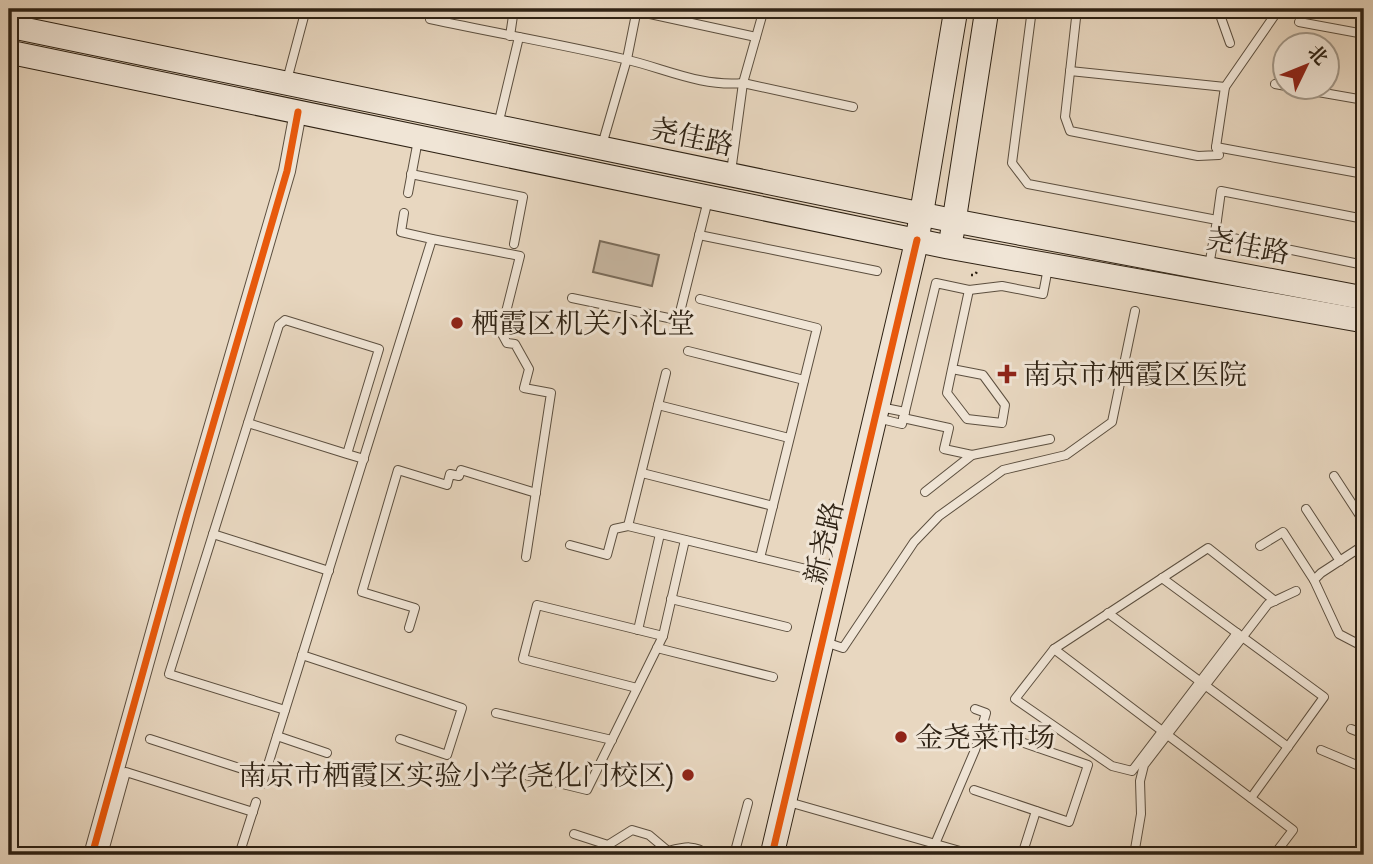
<svg xmlns="http://www.w3.org/2000/svg" width="1373" height="864" viewBox="0 0 1373 864" font-family="'IM FELL Great Primer','Noto Serif SC',serif">
<style>
.green{fill:#c8b8a3;stroke:#7b6d5c;stroke-width:2}
.lines{fill:none;stroke-linecap:round;stroke-linejoin:round}
.lane-casing{stroke:#5c4f3f;stroke-width:10}
.street-casing{stroke:#5c4f3f;stroke-width:18}
.secondary-casing{stroke:#2e2214;stroke-width:25}
.path{stroke:#2e2214;stroke-width:2.5;stroke-dasharray:2 3.5;stroke-linecap:butt}
.lane{stroke:#f0e5d6;stroke-width:8}
.street{stroke:#f0e5d6;stroke-width:16}
.secondary{stroke:#f0e5d6;stroke-width:23}
.cycleway-casing{stroke:#f0e5d6;stroke-width:11}
.cycleway{stroke:#e8590c;stroke-width:7}
.poi-dot{fill:#8f2418;stroke:#f0e5d6;stroke-width:2.5}
.labels{text-anchor:middle;dominant-baseline:central;stroke-width:6;stroke-linejoin:round;paint-order:stroke}
.street-label{font-size:28px;fill:#2e2214;stroke:#f0e5d6}
.poi-label{font-size:28px;fill:#2e2214;stroke:#f0e5d6;text-anchor:start}
</style>
<rect width="100%" height="100%" fill="#e8d7c0"/>
<filter id="stains"><feTurbulence type="fractalNoise" baseFrequency=".00286" numOctaves="4"/><feColorMatrix values="0 0 0 0 .2 0 0 0 0 .09 0 0 0 0 .02 0 0 0 .5 -.17"/></filter>
<radialGradient id="worn" r=".72"><stop offset=".6" stop-color="#630" stop-opacity="0"/><stop offset="1" stop-color="#630" stop-opacity=".3"/></radialGradient>
<!-- green -->
<path class="green" d="M600,241L659,255L652,286L593,272Z"/>
<g class="lines">
<defs>
<g id="lane">
<path d="M432,9L430,19C495,33 560,44 624,59C664,68 700,87 743,83L853,107"/>
<path d="M627,9L756,37"/>
<path d="M1032,9L1012,163L1028,184L1217,220L1209,266"/>
<path d="M1077,9L1065,117L1070,131L1198,156L1219,155L1216,147L1225,87L1279,9"/>
<path d="M1215,9L1219,12L1230,43"/>
<path d="M1299,22L1364,34"/>
<path d="M510,36L514,9"/>
<path d="M1070,71L1225,87"/>
<path d="M287,80L306,9"/>
<path d="M1275,84L1286,86"/>
<path d="M1295,88L1364,100"/>
<path d="M498,125L519,37"/>
<path d="M602,145L627,59L637,9"/>
<path d="M1216,147L1364,174"/>
<path d="M731,172L743,83L764,9"/>
<path d="M411,174L523,197L514,244"/>
<path d="M408,193L418,140"/>
<path d="M1217,220L1221,191L1364,219"/>
<path d="M1214,234L1364,265"/>
<path d="M699,235L877,271"/>
<path d="M432,239L520,256L501,332L507,343L515,344L529,369L524,388L551,393L526,557"/>
<path d="M572,298L678,320L708,200"/>
<path d="M700,299L817,328L760,558"/>
<path d="M688,351L804,380"/>
<path d="M952,369L947,393L967,419L1002,423L1005,405L983,375L952,369L969,290"/>
<path d="M658,405L789,438"/>
<path d="M880,407L905,412"/>
<path d="M877,418L902,424L936,283L969,290L1002,286L1043,294L1048,268"/>
<path d="M903,418L949,428L944,449L972,455"/>
<path d="M248,423L169,674L285,710"/>
<path d="M347,454L379,349L285,320L279,325L248,423L347,454L364,459"/>
<path d="M642,473L773,506"/>
<path d="M1334,476L1364,522"/>
<path d="M925,492L972,455L1050,439"/>
<path d="M1306,509L1340,561"/>
<path d="M628,526L666,373"/>
<path d="M213,534L329,571"/>
<path d="M570,545L607,555L614,529L628,526L835,576"/>
<path d="M1364,545L1321,573L1314,580L1339,634L1364,647"/>
<path d="M1260,546L1283,532L1314,580"/>
<path d="M1162,578L1324,697L1251,798"/>
<path d="M671,599L787,627"/>
<path d="M1108,613L1288,747"/>
<path d="M409,628L415,608L362,592L398,470L447,485L450,474L459,476L461,470L536,493"/>
<path d="M638,630L660,534"/>
<path d="M1237,633L1132,771L1112,766L1015,699L1054,649L1208,548L1275,601"/>
<path d="M825,642L843,648L914,542L939,516L1003,470L1066,455L1112,422L1135,311"/>
<path d="M657,648L773,677"/>
<path d="M1054,649L1293,830L1274,855"/>
<path d="M302,655L462,708L447,755L400,739"/>
<path d="M637,688L523,659L537,605L663,636"/>
<path d="M496,713L612,740"/>
<path d="M1351,729L1364,734"/>
<path d="M277,736L327,753"/>
<path d="M150,739L264,776"/>
<path d="M1321,750L1364,768"/>
<path d="M517,773L587,790L663,636L685,540"/>
<path d="M262,784L432,239L401,232L404,213"/>
<path d="M974,790L1069,822L1088,765L1001,735"/>
<path d="M785,801L974,855"/>
<path d="M574,834L608,845L632,830L649,835L668,851C684,847 695,844 708,855"/>
<path d="M935,844L975,750L986,713L975,709"/>
<path d="M103,855L126,772L253,812"/>
<path d="M239,855L256,802"/>
<path d="M734,855L748,803"/>
<path d="M1022,855L1036,811"/>
<path d="M1134,855L1141,814L1140,781L1144,765L1268,604L1296,591"/>
</g>
<path id="street" d="M92,855L187,514L287,171L298,112"/>
<g id="secondary">
<path d="M9,26L955,221L1364,298"/>
<path d="M9,52L948,247L1364,321"/>
<path d="M952,234L987,9"/>
<path d="M772,855L917,240L956,9"/>
</g>
</defs>
<!-- lane casing -->
<use href="#lane" class="lane-casing"/>
<!-- street casing -->
<use href="#street" class="street-casing"/>
<!-- secondary casing -->
<use href="#secondary" class="secondary-casing"/>
<!-- path -->
<path class="path" d="M971,275H975L978,270"/>
<!-- lane -->
<use href="#lane" class="lane"/>
<!-- street -->
<use href="#street" class="street"/>
<!-- secondary -->
<use href="#secondary" class="secondary"/>
<defs>
<g id="cycleway">
<path d="M92,855L187,514L287,171L298,112"/>
<path d="M772,855L917,240"/>
</g>
</defs>
<!-- cycleway casing -->
<use href="#cycleway" class="cycleway-casing"/>
<!-- cycleway -->
<use href="#cycleway" class="cycleway"/>
</g>
<!-- markers -->
<g class="poi-dot">
<circle cx="457" cy="323" r="7"/>
<path d="M1003.5 363.5h7v7h7v7h-7v7h-7v-7h-7v-7h7z"/>
<circle cx="901" cy="737" r="7"/>
<circle cx="688" cy="775" r="7"/>
</g>
<g class="labels">
<!-- street labels -->
<g class="street-label">
<text transform="translate(692 137) rotate(12)">尧佳路</text>
<text transform="translate(1248 246) rotate(11)">尧佳路</text>
<text transform="translate(824 543) rotate(-77)">新尧路</text>
</g>
<!-- poi labels -->
<g class="poi-label">
<text x="471" y="323">栖霞区机关小礼堂</text>
<text x="1023" y="374">南京市栖霞区医院</text>
<text x="915" y="737">金尧菜市场</text>
<text x="674" y="775" text-anchor="end">南京市栖霞区实验小学(尧化门校区)</text>
</g>
</g>
<!-- margin -->
<rect width="1373" height="864" fill="none" stroke="#e8d7c0" stroke-width="35"/>
<rect x="10" y="10" width="1352" height="843" fill="none" stroke="#2e2214" stroke-width="3.5"/>
<rect x="18" y="18" width="1338" height="829" fill="none" stroke="#2e2214" stroke-width="2"/>
<!-- north arrow -->
<g transform="translate(1306 66) rotate(47)"><circle r="33" fill="#f0e5d6" stroke="#a29788" stroke-width="2"/>
<path d="M0-5L12 26L0 18L-12 26Z" fill="#8f2418"/>
<text y="-10" font-size="19" font-weight="bold" text-anchor="middle" fill="#2e2214">北</text>
</g>
<rect width="100%" height="100%" filter="url(#stains)"/>
<rect width="100%" height="100%" fill="url(#worn)"/>
</svg>
